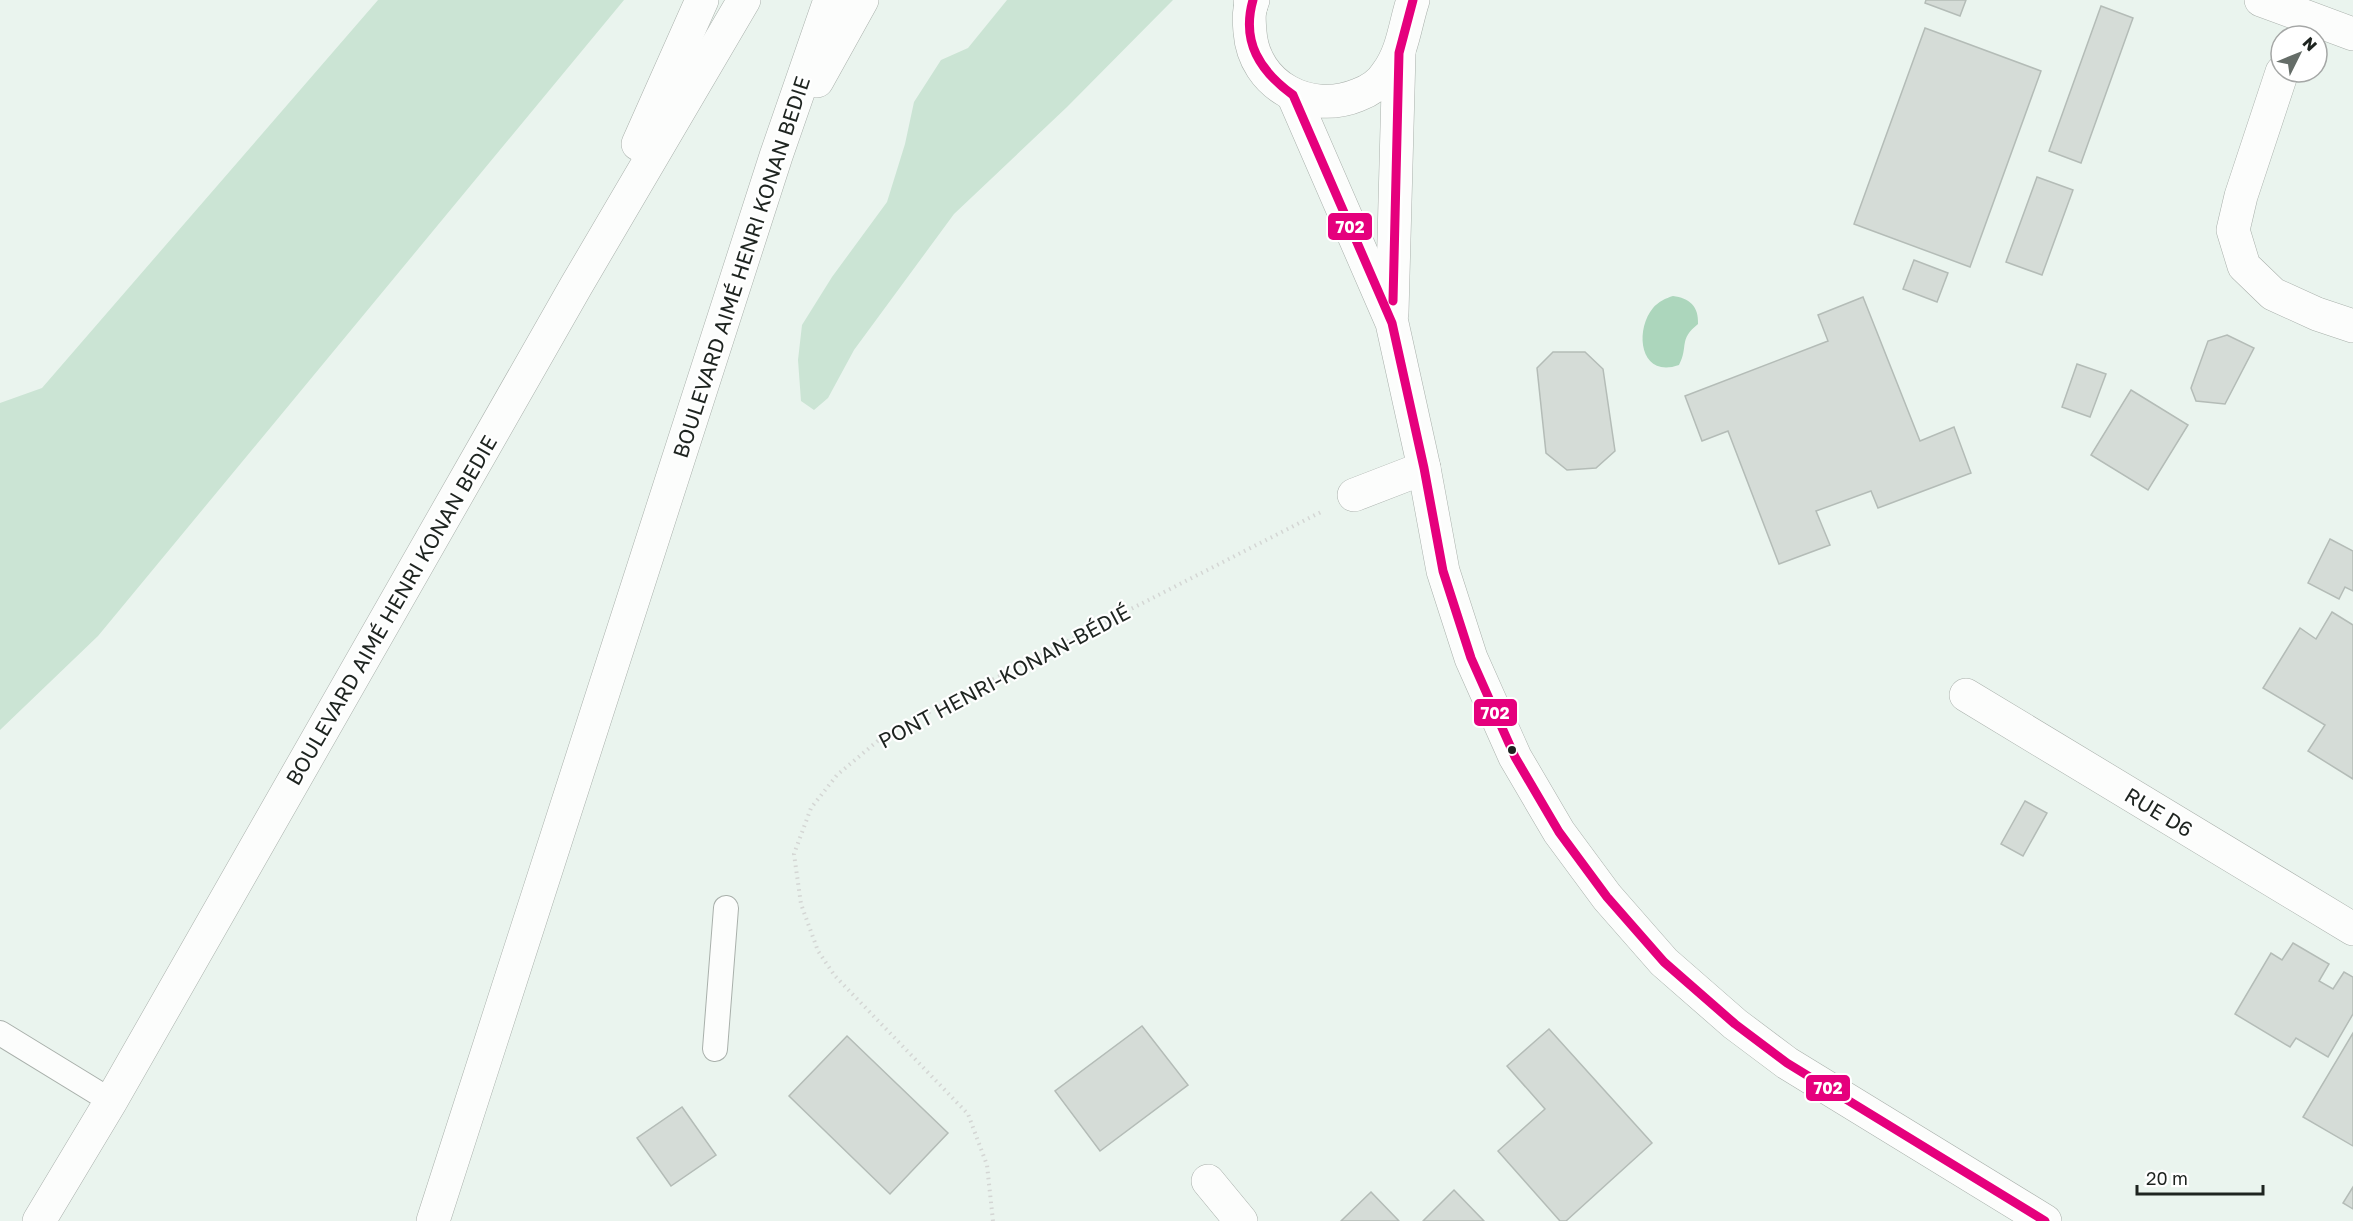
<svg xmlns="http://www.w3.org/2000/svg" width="2353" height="1221" viewBox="0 0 2353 1221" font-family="'Golos Text',sans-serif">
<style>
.green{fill:#cbe4d4}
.water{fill:#acd6bc}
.building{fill:#d5dcd7;stroke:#b4bcb7;stroke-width:1.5}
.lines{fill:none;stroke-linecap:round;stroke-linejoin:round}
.service-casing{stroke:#a9b0ab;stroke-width:26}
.minor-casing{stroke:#a9b0ab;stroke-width:34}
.tertiary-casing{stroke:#a9b0ab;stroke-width:34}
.secondary-casing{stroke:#a9b0ab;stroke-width:34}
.motorway-casing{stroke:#a9b0ab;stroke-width:34}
.path{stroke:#d4d6d4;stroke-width:4;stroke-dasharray:1.5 4.5;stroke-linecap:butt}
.service{stroke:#fcfdfc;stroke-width:24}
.minor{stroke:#fcfdfc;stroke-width:33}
.tertiary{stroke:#fcfdfc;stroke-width:33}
.secondary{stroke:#fcfdfc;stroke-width:33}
.motorway{stroke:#fcfdfc;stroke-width:33}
.bus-1-casing{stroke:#fff;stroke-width:14}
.bus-1{stroke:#e5007d;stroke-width:9}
.bus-dot{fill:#1e2420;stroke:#fff;stroke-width:2}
.labels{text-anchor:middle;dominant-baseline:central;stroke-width:4.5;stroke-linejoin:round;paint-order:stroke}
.street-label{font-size:21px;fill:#1e2420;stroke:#fff}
.line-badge{stroke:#fff;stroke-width:2}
.badge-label{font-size:16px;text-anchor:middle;font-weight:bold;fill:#fff}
</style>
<rect width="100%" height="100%" fill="#eaf4ee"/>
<!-- green -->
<g class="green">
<path d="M378,0H624L98,636L0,730V403L42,388Z"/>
<path d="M1007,0H1173L1067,107L954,214L854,350L828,398L814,410L801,401L798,360L802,325L832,277L887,202L905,144L914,102L941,60L968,48Z"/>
</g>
<!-- water -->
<path class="water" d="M1673,296C1689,298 1699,306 1698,324C1678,340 1689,346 1679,365C1640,379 1634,331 1653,308C1658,302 1666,298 1673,296Z"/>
<!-- building -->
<g class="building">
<path d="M1926,0H1966L1960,16L1925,3Z"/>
<path d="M2101,6L2133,18L2081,163L2049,151Z"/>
<path d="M1925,28L2041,71L1970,267L1854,224Z"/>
<path d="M2037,177L2073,190L2042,275L2006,262Z"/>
<path d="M1914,260L1948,273L1937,302L1903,289Z"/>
<path d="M1863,297L1920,441L1954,427L1971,473L1878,508L1871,491L1816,511L1830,545L1779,564L1728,431L1702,441L1685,396L1828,341L1818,315Z"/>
<path d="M2227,335L2254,348L2225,404L2196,401L2191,388L2208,341Z"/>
<path d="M1553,352H1585L1603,369L1615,451L1596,468L1567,470L1546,453L1537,368Z"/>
<path d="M2077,364L2106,374L2090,417L2062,407Z"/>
<path d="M2131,390L2188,425L2148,490L2091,455Z"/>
<path d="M2330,539L2353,551V591L2345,587L2339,599L2308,583Z"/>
<path d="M2332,612L2353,625V779L2308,751L2325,725L2263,688L2300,628L2316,639Z"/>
<path d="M2025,801L2047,813L2023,856L2001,844Z"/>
<path d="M2293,943L2329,964L2319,981L2333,989L2344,972L2353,977V1014L2328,1057L2296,1038L2290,1047L2235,1014L2271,953L2282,960Z"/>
<path d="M1142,1026L1188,1085L1100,1151L1055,1091Z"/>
<path d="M1549,1029L1652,1143L1566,1221H1560L1498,1151L1545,1109L1507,1066Z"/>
<path d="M2353,1033V1146L2303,1117Z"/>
<path d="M847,1036L948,1133L890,1194L789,1096Z"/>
<path d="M682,1107L716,1155L671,1186L637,1138Z"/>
<path d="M2353,1187V1209L2343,1203Z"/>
<path d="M1454,1190L1484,1221H1423Z"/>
<path d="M1371,1192L1399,1221H1341Z"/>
</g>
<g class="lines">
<defs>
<g id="service">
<path d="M0,1033L111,1101"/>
<path d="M715,1049L726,908"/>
</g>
<g id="minor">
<path d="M2261,0L2353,34"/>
<path d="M2282,72L2241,196L2233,230L2244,266L2273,294L2317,314L2353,326"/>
<path d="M1354,495L1424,468"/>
<path d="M1966,695L2353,929"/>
<path d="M1208,1181L1241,1221"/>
</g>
<g id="tertiary">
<path d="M1293,95L1392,323L1424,468L1443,571L1471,658L1515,757L1559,832L1607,897L1664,962L1735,1024L1787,1063L2045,1221"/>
<path d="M1392,313L1399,53"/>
</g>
<path id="secondary" d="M1253,0C1248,11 1249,20 1250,32C1254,86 1310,115 1358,95C1369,91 1381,83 1387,73C1403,52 1405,24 1413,0"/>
<g id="motorway">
<path d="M1250,0L1251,6"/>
<path d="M817,81L862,0"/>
<path d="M638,144L702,0"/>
<path d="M39,1221L111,1101L576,286L744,0"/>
<path d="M433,1221L776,156L830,0"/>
</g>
</defs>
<!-- service casing -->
<use href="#service" class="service-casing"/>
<!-- minor casing -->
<use href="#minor" class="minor-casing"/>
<!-- tertiary casing -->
<use href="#tertiary" class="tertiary-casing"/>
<!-- secondary casing -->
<use href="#secondary" class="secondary-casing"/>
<!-- motorway casing -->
<use href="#motorway" class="motorway-casing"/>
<!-- path -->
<path class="path" d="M993,1221L987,1165L968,1114L835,976L818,951L801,904L794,854L811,808L837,775L886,734L1321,512"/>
<!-- service -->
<use href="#service" class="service"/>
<!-- minor -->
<use href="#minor" class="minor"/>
<!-- tertiary -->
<use href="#tertiary" class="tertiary"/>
<!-- secondary -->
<use href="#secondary" class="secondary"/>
<!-- motorway -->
<use href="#motorway" class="motorway"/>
<defs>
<g id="bus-1">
<path d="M1253,0C1241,42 1260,71 1293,95L1392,323L1424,468L1443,571L1471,658L1515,757L1559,832L1607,897L1664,962L1735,1024L1787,1063L2045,1221"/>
<path d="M1393,301L1399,53L1413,0"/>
</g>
</defs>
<!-- bus-1 casing -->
<use href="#bus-1" class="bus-1-casing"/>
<!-- bus-1 -->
<use href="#bus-1" class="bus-1"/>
</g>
<!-- markers -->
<circle class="bus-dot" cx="1512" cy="750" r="5"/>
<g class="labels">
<!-- street labels -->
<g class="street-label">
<text transform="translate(741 267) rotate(-72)">BOULEVARD AIMÉ HENRI KONAN BEDIE</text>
<text transform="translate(391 610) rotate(-60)">BOULEVARD AIMÉ HENRI KONAN BEDIE</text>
<text transform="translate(1004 676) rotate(-28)">PONT HENRI-KONAN-BÉDIÉ</text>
<text transform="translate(2159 812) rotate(31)">RUE D6</text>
</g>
</g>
<g class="line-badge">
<rect x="1327" y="212" width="46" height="29" rx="6" fill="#e5007d"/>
<rect x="1473" y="698" width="45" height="29" rx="6" fill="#e5007d"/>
<rect x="1805" y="1074" width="46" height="28" rx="6" fill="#e5007d"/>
</g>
<g class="badge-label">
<text x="1350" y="233">702</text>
<text x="1495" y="719">702</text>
<text x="1828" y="1094">702</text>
</g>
<!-- north arrow -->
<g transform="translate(2299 54) rotate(47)"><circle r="28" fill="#ffffff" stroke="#a5a7a6" stroke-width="1.5"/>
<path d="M0-4.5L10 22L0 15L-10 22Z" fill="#656d68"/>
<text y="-9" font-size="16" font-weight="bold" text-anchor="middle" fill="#1e2420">N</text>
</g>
<!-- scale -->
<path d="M2137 1185v9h126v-9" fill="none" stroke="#1e2420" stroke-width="3"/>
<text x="2146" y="1185" font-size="18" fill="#1e2420" stroke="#ffffff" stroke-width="4.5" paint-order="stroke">20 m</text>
</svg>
